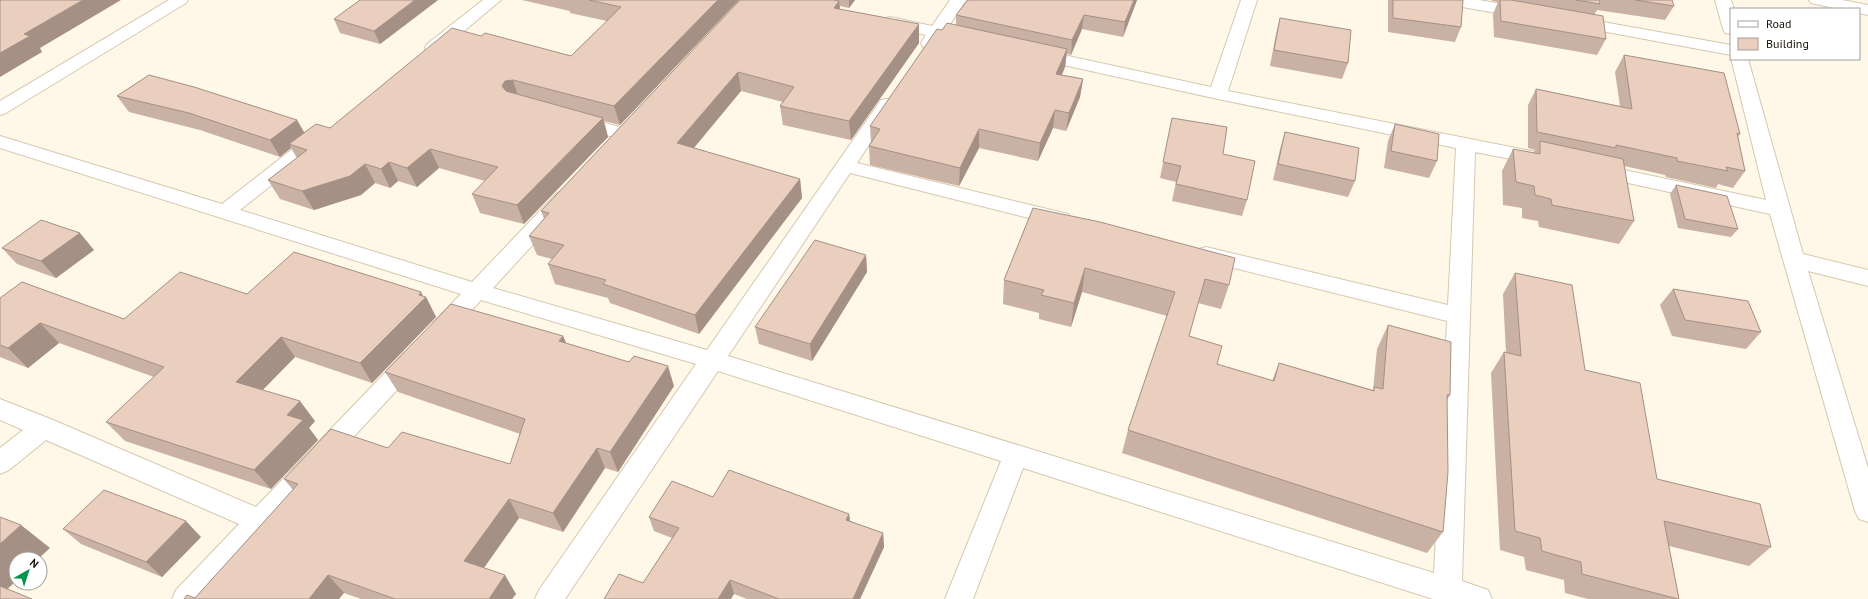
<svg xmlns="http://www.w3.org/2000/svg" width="1868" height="599" viewBox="0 0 1868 599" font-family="'PT Sans',sans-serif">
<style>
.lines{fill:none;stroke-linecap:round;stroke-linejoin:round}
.minor-casing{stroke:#d6c8af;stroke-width:2}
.minor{fill:#fff;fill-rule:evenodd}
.wall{fill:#c9b1a3}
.shaded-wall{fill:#a49085}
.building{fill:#eacebe;stroke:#a49085}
</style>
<rect width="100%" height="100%" fill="#fff7e7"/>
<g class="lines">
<defs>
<g id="minor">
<path d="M169,0H188L186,3L6,113L0,115V101Z"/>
<path d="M483,0H501L439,52L433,53L427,52L425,48L427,44Z"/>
<path d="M950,0H966L947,29L970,34L972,38L970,42L964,43L941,38L935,47L929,48L923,47L921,43L926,35L884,25L882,22L884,19L890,17L932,26Z"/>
<path d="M1241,0H1257L1228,91L1541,153L1548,155L1551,159L1548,163L1541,165L1475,152L1462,581L1488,590L1492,599H1433L1023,468L973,599H945L1001,461L718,371L565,599H535L539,590L696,364L481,300L449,335L441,337L433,335L430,329L433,323L461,294L0,148V136L222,204L313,133L320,131L327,133L329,137L327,141L240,210L472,282L557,193L564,191L571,193L574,198L571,203L493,288L707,350L881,100L887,99L893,100L896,104L857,163L1068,214L1071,219L1068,224L1061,226L850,173L728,356L1434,573L1447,321L1206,261L1199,259L1195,254L1199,249L1206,247L1448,305L1456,148L1218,99L1036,59L1030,58L1027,54L1030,50L1036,49L1211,87Z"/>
<path d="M1443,0H1479L1525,8L1531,10L1533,13L1531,16L1525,18L1451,5L1445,3Z"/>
<path d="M1715,0H1731L1734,9H1731V34L1725,33L1723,29Z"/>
<path d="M1809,0H1842L1868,5V15L1859,13V9H1838L1811,3Z"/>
<path d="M1575,17L1731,45V55L1569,25L1567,22L1569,19Z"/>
<path d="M1731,58L1748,59L1803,254L1868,270V286L1808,271L1868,468V522L1859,519L1855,511L1770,214L1596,176L1589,174L1586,170L1589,166L1596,164L1766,200Z"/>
<path d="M576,115L631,130L633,134L631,138L624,140L569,125L567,121L569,117Z"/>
<path d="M412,350L420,353L424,359L420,365L204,599H172L176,590L239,524L46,440L9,470L0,474V448L23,430L0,420V399L53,420L256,507L404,353Z"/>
</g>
</defs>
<!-- minor casing -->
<use href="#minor" class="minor-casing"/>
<!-- minor -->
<use href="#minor" class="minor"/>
</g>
<!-- wall -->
<g class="wall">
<path d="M360,0H438L380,44L340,33L334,19Z"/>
<path d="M522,0H739L620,125L604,121L608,137L524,224L480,213L472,194L485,181L439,168L417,187L398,181L390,188L375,183L361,195L314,210L280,199L268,180L297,158L291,148L280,157L200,130L129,112L117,96L297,120L304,132L330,128L481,36L571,56L607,21L570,13V11Z"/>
<path d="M740,0H855L849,8L840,6V9L919,43L851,140L783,125L780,106L783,102L741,91L694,148L800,179L802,198L699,334L610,303L608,298L555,284L548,264L552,259L537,255L529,236L544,219L541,211Z"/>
<path d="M1137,0L1123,37L1082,29L1071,55L1067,54L1065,67L1062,75L1083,79L1080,97L1066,131L1053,128L1038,161L979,148L959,186L870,165L869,146L871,143L870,126L956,25V15Z"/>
<path d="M1388,0H1463L1461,27L1455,42L1388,32Z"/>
<path d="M1492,0H1672L1674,6L1665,20L1597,10L1594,15L1606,39L1597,55L1494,37L1493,14L1498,2L1492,1Z"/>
<path d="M1280,18L1348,63L1342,79L1270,66L1276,34Z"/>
<path d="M1624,55L1740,134L1738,137L1745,171L1733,188L1718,184L1716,188L1666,177L1665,175L1624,166L1634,221L1619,244L1539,227L1538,221L1522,218V208L1503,205L1502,171L1513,149L1534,153L1535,150L1528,148V105L1536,89L1620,106L1615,72Z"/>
<path d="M1172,118L1223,154L1247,200L1242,216L1172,201L1176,182L1160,178Z"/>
<path d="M1395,124L1437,161L1429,178L1384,168L1388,141Z"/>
<path d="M1285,132L1355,181L1348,197L1273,180L1280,149Z"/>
<path d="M1676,185L1738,229L1731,237L1678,228L1670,194Z"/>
<path d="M1033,208L1229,285L1221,309L1198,303L1189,336L1217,364L1272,381L1279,363L1373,390L1377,349L1388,325L1450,395L1447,400L1443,532L1427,553L1122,453L1128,430L1167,316L1082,292L1071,327L1039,319V313L1003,304L1004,280Z"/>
<path d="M2,248L94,250L56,278L17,264Z"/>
<path d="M866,255L867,272L812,361L759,344L755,327Z"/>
<path d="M1515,273L1585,370L1657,479L1771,547L1749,566L1669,546L1679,599H1588L1565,593L1564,580L1526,570L1524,557L1500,550L1491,373L1504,352L1506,353L1503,294Z"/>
<path d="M1673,289L1761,332L1746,349L1672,336L1660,305Z"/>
<path d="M247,294L423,296L426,297L436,317L372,383L295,357L262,390L315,421L309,428L318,440L271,489L125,441L106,422L154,377L59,343L28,368L0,357V298L124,319Z"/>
<path d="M563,336L566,343L674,386L618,472L605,468L563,532L519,518L484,568L516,594L512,599H361L344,593L195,598L293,490L284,479L388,448L510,464L520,434L398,392L385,372Z"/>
<path d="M713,497L849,514L850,521L883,533L884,547L860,599H747L734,594L643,583L672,538L654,531L649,517Z"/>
<path d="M63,529L201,537L162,577L81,544Z"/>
</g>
<!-- shaded-wall -->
<g class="shaded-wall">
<path d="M83,0H121L40,48L42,52L0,77V53L24,34Z"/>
<path d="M415,0H438L380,44L374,31Z"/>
<path d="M718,0H739L620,125L614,106Z"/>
<path d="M849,0H855L849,8Z"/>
<path d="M1134,0H1137L1123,37L1125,22Z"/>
<path d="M839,1L841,19L834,8Z"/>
<path d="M1084,15L1082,29L1071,55L1072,40Z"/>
<path d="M919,24V43L851,140L849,121Z"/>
<path d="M1067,49L1065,67L1054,92L1056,74Z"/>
<path d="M738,72L741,91L682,162L677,143Z"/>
<path d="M1083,79L1080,97L1066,131L1069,113Z"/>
<path d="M513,80L519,99L512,100L502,86L505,81Z"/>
<path d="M1055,110L1053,128L1038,161L1040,143Z"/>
<path d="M603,118L608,137L524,224L517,205Z"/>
<path d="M297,120L306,136L289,144L291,148L280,157L270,140Z"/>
<path d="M979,129V148L959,186L960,168Z"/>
<path d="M430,149L439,168L417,187L407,168Z"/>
<path d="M389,162L398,181L390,188L381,169Z"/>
<path d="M365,164L375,183L361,195L314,210L302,191Z"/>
<path d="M800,179L802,198L699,334L695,315Z"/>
<path d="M80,233L94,250L56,278L41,261Z"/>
<path d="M866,255L867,272L812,361L810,344Z"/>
<path d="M1085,268L1082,292L1071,327L1074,303Z"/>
<path d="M421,292L424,298L426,297L436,317L372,383L360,363Z"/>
<path d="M40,323L59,343L28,368L8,348Z"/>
<path d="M563,336L572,356L559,341Z"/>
<path d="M281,337L295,357L251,402L236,382Z"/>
<path d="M668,366L674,386L618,472L610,452Z"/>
<path d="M300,401L315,421L309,428L318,440L271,489L254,470L287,415Z"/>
<path d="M597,448L605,468L563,532L553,513Z"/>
<path d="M509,499L519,518L476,579L464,561Z"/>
<path d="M849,514L851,528L846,520Z"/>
<path d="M186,521L201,537L162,577L146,562Z"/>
<path d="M21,525L50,548L38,559H16V581L1,595L0,594V544Z"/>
<path d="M883,533L884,547L860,599H853Z"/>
<path d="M328,575L344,593L339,599H309Z"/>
<path d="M505,575L516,594L512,599H489Z"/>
<path d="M730,580L734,594L731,599H718Z"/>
</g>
<!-- building -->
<g class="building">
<path d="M0,0H83L24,34L30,36L0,53Z"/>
<path d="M360,0H415L374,31L334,19Z"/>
<path d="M589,0H718L614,106L513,80L505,81L502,86L506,91L603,118L517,205L472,194L498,167L430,149L407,168L389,162L381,169L365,164L350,176L302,191L268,180L307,150L289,144L316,124L330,128L452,28L481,36L485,33L571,56L621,7Z"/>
<path d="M740,0H834L839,1L834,8L919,24L849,121L780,106L794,87L738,72L677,143L800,179L695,315L603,284L606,280L548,264L564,245L529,236L549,213L541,211Z"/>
<path d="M968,0H1134L1125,22L1084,15L1072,40L956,15Z"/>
<path d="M1393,0H1463L1461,27L1393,18Z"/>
<path d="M1500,0H1511L1603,16L1606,39L1501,21Z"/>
<path d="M1576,0H1599L1600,4Z"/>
<path d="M1635,0H1672L1674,6Z"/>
<path d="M1280,18L1351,30L1348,63L1274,50Z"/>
<path d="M947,23L1067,49L1056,74L1083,79L1069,113L1055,110L1040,143L979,129L960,168L869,146L880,129L870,126L937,29L942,30Z"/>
<path d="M1624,55L1724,73L1740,134L1737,133L1745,171L1726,167L1728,171L1677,161V158L1616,145V148L1537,132L1536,89L1632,109Z"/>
<path d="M149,75L194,87L297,120L270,140L189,113L117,96Z"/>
<path d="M1172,118L1227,127L1223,154L1255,161L1247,200L1176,184L1181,166L1163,162Z"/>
<path d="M1395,124L1439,134L1437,161L1391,151Z"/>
<path d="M1285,132L1359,148L1355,181L1278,164Z"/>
<path d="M1540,141L1623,159L1634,221L1552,205L1551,199L1535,195L1534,186L1516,182L1513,149L1540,154Z"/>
<path d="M1676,185L1727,196L1738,229L1685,219Z"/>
<path d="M1033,208L1100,222L1235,258L1229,285L1205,279L1189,336L1222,346L1217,364L1274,381L1279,363L1374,391V387L1383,389L1388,325L1451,342L1450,395H1447L1448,472L1443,532L1128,430L1175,292L1085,268L1074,303L1041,295L1044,290L1004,280Z"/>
<path d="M41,220L80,233L41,261L2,248Z"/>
<path d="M815,240L866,255L810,344L755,327Z"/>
<path d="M294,252L421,292L419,295L426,297L360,363L281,337L236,382L300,401L287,415L303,420L254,470L106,422L164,367L40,323L8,348L0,345V298L22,282L124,319L180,272L247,294Z"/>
<path d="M1515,273L1572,285L1585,370L1640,383L1657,479L1760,504L1771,547L1664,521L1679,599H1678L1582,574L1581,562L1542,551L1540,538L1515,531L1504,352L1521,356Z"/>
<path d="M1673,289L1748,301L1761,332L1685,320Z"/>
<path d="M451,304L563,336L559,341L629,362L634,356L668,366L610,452L597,448L553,513L509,499L464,561L505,575L489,599H395L328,575L309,599H184L187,595L195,598L298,484L284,479L331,429L388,448L402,432L510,464L525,419L385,372Z"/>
<path d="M729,470L849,514L846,520L883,533L853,599H779L730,580L718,599H604L619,574L643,583L679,528L649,517L672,481L713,497Z"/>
<path d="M104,490L186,521L146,562L63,529Z"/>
<path d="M0,517L21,525L0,544Z"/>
<path d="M0,586L32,599H0Z"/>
</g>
<!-- legend -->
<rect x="1730" y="8" width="130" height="52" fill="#ffffff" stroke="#a2a09d"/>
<rect x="1738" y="21" width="20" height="6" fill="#ffffff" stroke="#a2a09d"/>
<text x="1766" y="28" font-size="12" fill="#171209">Road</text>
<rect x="1738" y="38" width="20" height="12" fill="#eacebe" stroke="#a2a09d"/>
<text x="1766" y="48" font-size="12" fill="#171209">Building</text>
<!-- north arrow -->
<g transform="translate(28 571) rotate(39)"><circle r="19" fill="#ffffff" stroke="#a2a09d"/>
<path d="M0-3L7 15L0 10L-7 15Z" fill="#069150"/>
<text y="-6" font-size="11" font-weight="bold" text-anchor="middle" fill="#171209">N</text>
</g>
</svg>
